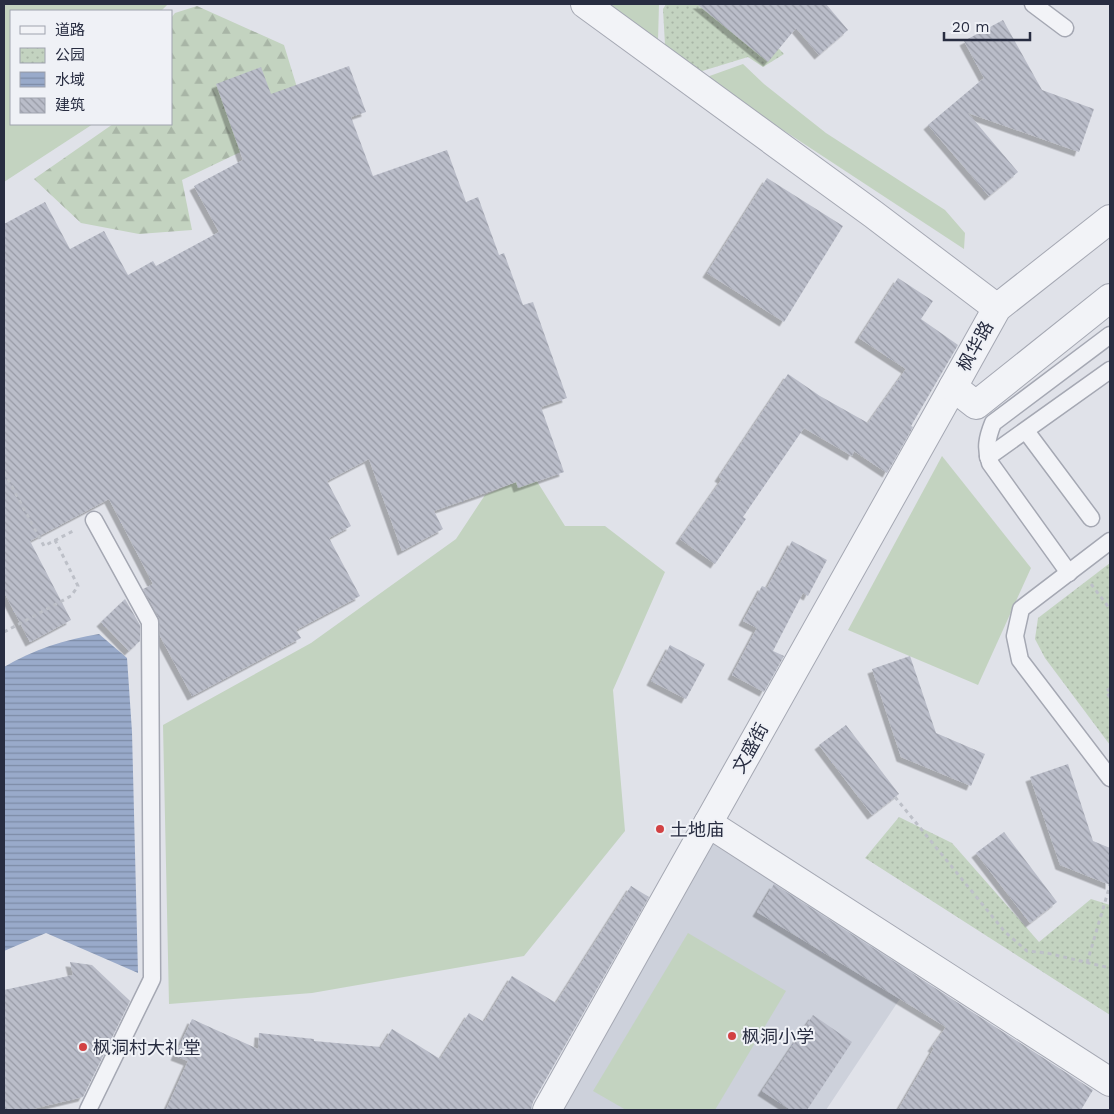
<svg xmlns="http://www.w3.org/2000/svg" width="1114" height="1114" viewBox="0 0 1114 1114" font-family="'Work Sans','Noto Sans SC',sans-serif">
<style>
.built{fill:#cdd1db}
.grass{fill:#c3d3c0}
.forest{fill:url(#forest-firs)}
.park{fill:url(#park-dots)}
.water{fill:url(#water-rules)}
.building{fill:url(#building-back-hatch);filter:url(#shadow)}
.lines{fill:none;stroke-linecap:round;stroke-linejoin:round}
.service-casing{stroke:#a5a8b3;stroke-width:19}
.minor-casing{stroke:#a5a8b3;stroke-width:30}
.tertiary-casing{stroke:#a5a8b3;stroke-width:30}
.path{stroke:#bdc0c8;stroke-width:3;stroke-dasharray:4 4;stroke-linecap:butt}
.service{stroke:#f2f3f7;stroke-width:16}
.minor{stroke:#f2f3f7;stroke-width:28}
.tertiary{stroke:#f2f3f7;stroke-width:28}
.poi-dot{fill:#d24143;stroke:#eff1f6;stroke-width:2}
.labels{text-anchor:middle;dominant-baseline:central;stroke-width:4;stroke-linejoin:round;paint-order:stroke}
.street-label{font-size:18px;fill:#282d41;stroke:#eff1f6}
.poi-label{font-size:18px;fill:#282d41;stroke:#eff1f6;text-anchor:start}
</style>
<defs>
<pattern id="forest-firs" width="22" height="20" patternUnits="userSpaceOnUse" patternTransform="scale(1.25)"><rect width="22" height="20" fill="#c3d3c0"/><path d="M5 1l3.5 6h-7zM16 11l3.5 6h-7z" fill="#a8b5a6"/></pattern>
<pattern id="park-dots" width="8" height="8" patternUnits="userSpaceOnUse" patternTransform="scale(1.25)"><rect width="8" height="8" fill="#c3d3c0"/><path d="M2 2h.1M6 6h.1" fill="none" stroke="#a8b5a6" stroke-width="1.8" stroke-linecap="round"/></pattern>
<pattern id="water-rules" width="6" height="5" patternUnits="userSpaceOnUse" patternTransform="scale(1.25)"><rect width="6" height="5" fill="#99aaca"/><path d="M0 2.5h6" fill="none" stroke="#7d8ba6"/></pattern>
<pattern id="building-back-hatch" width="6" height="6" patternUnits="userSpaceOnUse" patternTransform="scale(1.25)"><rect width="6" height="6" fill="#babdc9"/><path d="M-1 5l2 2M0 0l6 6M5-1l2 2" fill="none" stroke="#979aa5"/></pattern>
<filter id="shadow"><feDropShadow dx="-4.5" dy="4.5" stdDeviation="0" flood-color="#0004"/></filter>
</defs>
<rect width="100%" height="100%" fill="#e0e2e9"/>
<!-- built -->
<path class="built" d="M708,823L925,961L826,1110H547Z"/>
<!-- grass -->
<g class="grass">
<path d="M4,4H168L161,11H11V124H93L4,182Z"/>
<path d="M608,4H659L658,40Z"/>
<path d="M743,64L764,84L826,133L945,210L965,233L964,249L704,78Z"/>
<path d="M942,456L1031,568L978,685L848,630Z"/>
<path d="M533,475L565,526H605L665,572L613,690L625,831L524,956L312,993L169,1004L163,725L311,643L456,539L485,495Z"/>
<path d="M688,933L786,991L715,1110H626L593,1091Z"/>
</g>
<!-- forest -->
<path class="forest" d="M197,6L284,45L307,120L182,180L192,230L139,234L81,223L34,179L113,124H171V18L175,13Z"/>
<!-- park -->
<g class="park">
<path d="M666,4H735L784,54L763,67L748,57L699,72L665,45L663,9Z"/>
<path d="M1110,563V745L1045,658L1035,639L1038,618Z"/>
<path d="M899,817L952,843L1039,942L1091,899L1110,905V1015L865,858Z"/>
</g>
<!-- water -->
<path class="water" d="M99,634L127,658L132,732L138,973L46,933L4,951V667C32,650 66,639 99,634Z"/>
<!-- building -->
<g class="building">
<path d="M697,4H826L848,30L819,55L796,28L768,62Z"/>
<path d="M1003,20L1042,90L1094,109L1079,152L968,113L1018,172L989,196L928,125L984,78L964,41Z"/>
<path d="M349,66L366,112L351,117L373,176L447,150L466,202L478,197L499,255L504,253L523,305L533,302L567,398L541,407L564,472L518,488L516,482L434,511L443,529L402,551L369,459L327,481L351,526L329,538L360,596L296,630L301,638L192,696L160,636L159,618L143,589L153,584L109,499L30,541L71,620L30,642L4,592V224L45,202L70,249L104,231L128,275L153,261L156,266L219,232L194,186L243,160L216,84L261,67L271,94Z"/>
<path d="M767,178L843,226L784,322L707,273Z"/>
<path d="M898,278L933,301L921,319L958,345L911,426L913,427L887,473L854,451L852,456L804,428L743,517L746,519L715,564L680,539L722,479L719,477L788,374L820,396L868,423L906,369L859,338Z"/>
<path d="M792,541L827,560L808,596L803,593L773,651L784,656L764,692L732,675L757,628L743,621L762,586L767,588Z"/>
<path d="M125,599L140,625V641L129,651L101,622Z"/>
<path d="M670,645L705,664L686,699L651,681Z"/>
<path d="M910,656L936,733L985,754L971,786L901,757L872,669Z"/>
<path d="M846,725L899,794L872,815L819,745Z"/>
<path d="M1068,764L1093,841L1110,848V885L1060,865L1030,777Z"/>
<path d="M1004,832L1057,902L1030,923L976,853Z"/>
<path d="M774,884L1093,1090L1081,1110H898L934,1048L932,1047L946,1027L757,912Z"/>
<path d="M631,886L649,897L533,1102L531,1110H166L188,1061L175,1056L192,1019L258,1049L259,1033L314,1039V1041L381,1047L392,1029L440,1059L469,1013L484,1022L512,976L556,1003Z"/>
<path d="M70,962L92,965L130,1001L83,1097L28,1110H4V990L73,975Z"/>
<path d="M813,1015L852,1042L807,1110H791L762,1091Z"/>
</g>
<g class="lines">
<defs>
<g id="service">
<path d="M1033,4L1065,28"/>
<path d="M1026,431L1091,518"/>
<path d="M988,457L1110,370"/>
<path d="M1110,541L1021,609L1015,636L1020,660L1110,778"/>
<path d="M1069,573L990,463C985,448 987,438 993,423L1110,335"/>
<path d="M88,1110L152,979L150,622L94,520"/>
</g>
<g id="minor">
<path d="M585,4L873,214L997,308"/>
<path d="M708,823L1110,1082"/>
<path d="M547,1110L953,387"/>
</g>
<path id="tertiary" d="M1110,219L997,308L953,387L976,405L1110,298"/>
</defs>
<!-- service casing -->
<use href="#service" class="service-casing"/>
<!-- minor casing -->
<use href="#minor" class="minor-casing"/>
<!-- tertiary casing -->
<use href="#tertiary" class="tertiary-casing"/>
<!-- path -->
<g class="path">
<path d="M4,472L44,546L75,530"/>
<path d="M1091,584L1110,609"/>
<path d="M4,632L71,596L78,586L55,540"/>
<path d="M1110,688L1106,692L1110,697"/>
<path d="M895,797L1005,932L1027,951L1047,953L1110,968"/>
<path d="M1087,963L1110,885"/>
</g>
<!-- service -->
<use href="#service" class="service"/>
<!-- minor -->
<use href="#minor" class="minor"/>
<!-- tertiary -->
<use href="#tertiary" class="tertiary"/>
</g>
<!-- markers -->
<g class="poi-dot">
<circle cx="660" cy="829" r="5"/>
<circle cx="732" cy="1036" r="5"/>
<circle cx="83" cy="1047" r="5"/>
</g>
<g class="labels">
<!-- street labels -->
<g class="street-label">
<text transform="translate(975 346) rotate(-61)">枫华路</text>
<text transform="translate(750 748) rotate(-61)">文盛街</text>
</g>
<!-- poi labels -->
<g class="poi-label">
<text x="670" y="829">土地庙</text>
<text x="742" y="1036">枫洞小学</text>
<text x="93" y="1047">枫洞村大礼堂</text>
</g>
</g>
<!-- border -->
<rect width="1114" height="1114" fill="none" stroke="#282d41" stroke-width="10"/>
<!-- legend -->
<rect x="10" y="10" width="162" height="115" fill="#eff1f6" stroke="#9fa3ae"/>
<rect x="20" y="26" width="25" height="8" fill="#f2f3f7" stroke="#9fa3ae"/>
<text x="55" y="35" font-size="15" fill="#282d41">道路</text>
<rect x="20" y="48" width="25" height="15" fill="url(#park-dots)" stroke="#9fa3ae"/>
<text x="55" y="60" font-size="15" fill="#282d41">公园</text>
<rect x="20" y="72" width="25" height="15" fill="url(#water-rules)" stroke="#9fa3ae"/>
<text x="55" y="85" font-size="15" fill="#282d41">水域</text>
<rect x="20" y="98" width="25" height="15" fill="url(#building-back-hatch)" stroke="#9fa3ae"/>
<text x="55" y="110" font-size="15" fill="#282d41">建筑</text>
<!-- scale -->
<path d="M944 32v8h86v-8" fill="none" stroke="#282d41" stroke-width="2.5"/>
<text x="952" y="32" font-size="15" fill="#282d41" stroke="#eff1f6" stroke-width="4" paint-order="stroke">20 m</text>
</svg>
